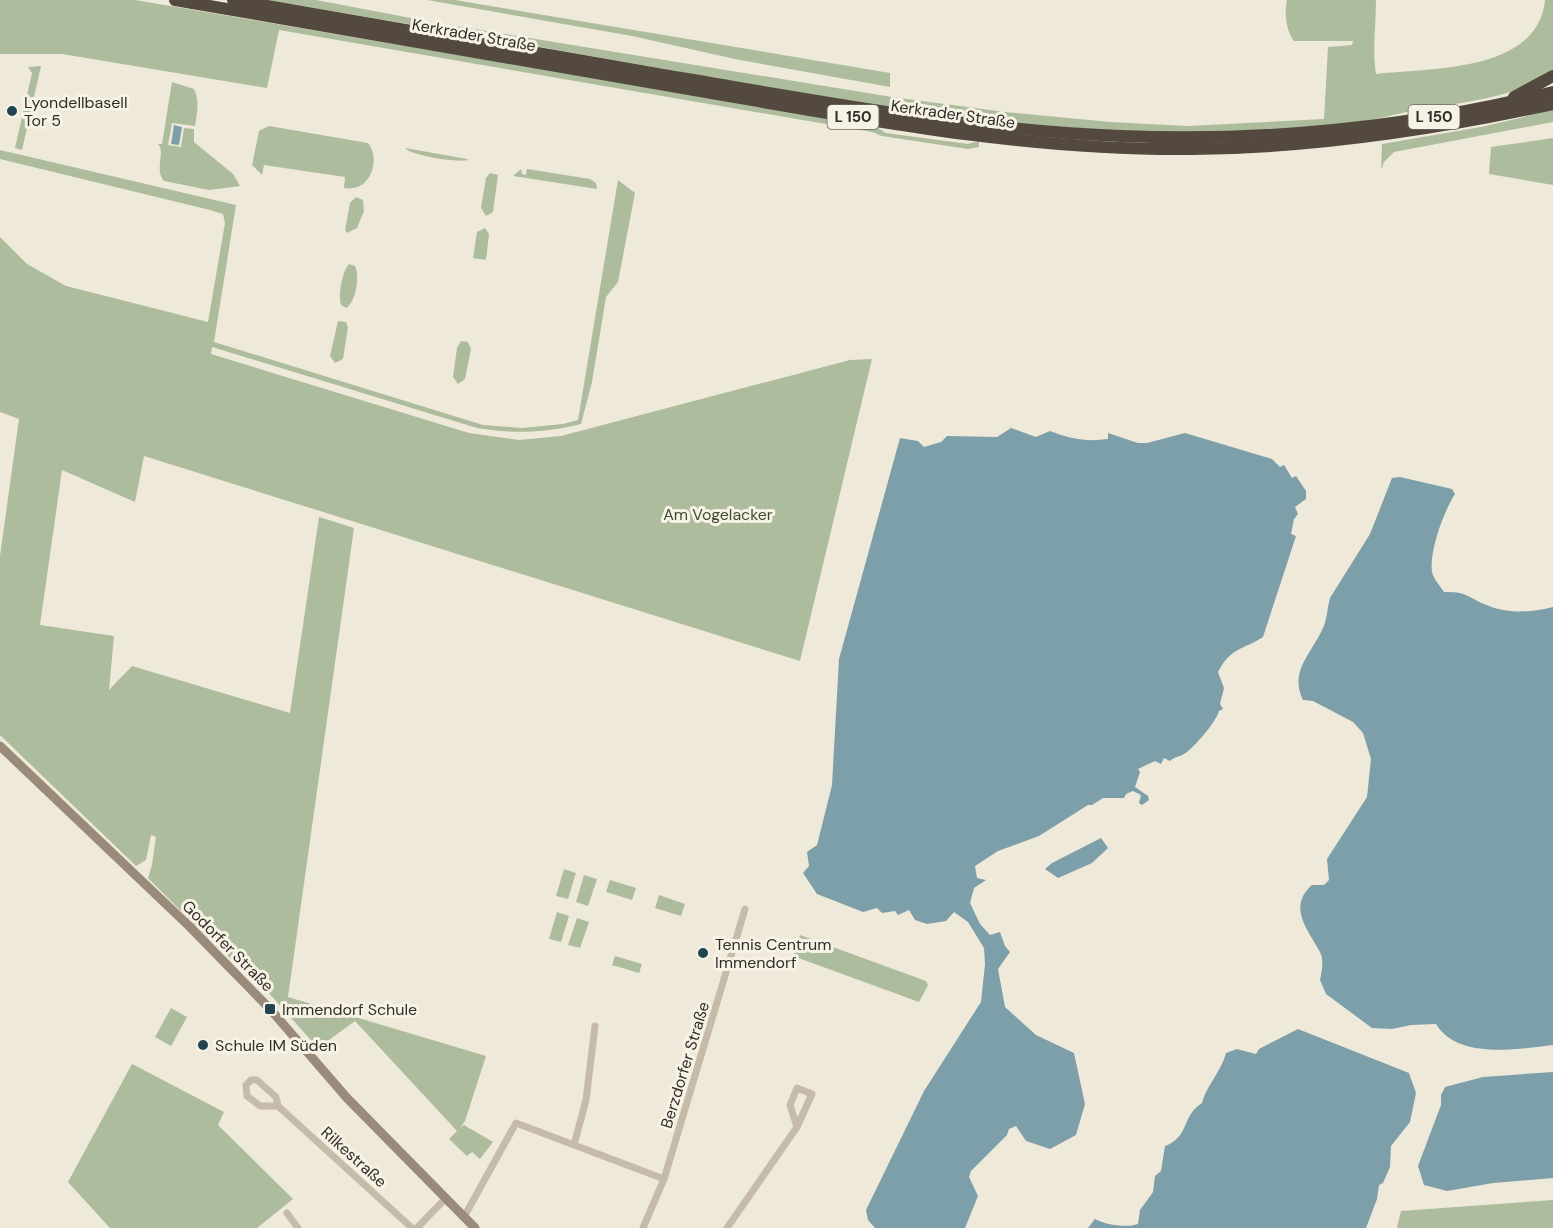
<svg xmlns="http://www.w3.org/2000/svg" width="1553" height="1228" font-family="'DM Sans',sans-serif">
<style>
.green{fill:#acbc9c}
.water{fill:#7c9fa9}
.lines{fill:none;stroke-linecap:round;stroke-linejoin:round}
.street{stroke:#c6bba8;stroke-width:7}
.secondary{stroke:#998a79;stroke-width:9}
.highway{stroke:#53493f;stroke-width:12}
.poi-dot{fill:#214550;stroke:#f7f2e6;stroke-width:2}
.labels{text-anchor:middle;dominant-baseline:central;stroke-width:6;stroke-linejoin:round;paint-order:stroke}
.shield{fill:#f7f2e6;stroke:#6e6860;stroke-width:1.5}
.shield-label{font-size:15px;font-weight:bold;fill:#332d27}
.street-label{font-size:16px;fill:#332d27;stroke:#f7f2e6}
.poi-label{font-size:16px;fill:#332d27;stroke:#f7f2e6;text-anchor:start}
.park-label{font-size:16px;fill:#3d4f2d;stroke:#f7f2e6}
</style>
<rect width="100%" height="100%" fill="#efe9da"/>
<g class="green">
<polygon points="0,0 135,0 875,126 886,133 968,144 979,141 979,147 968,149 882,136 872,132 279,30 267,88 62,54 0,54"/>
<path d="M268 0H316L437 23 892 97 1005 112 1110 122 1188 126 1324 119 1328 47 1352 45 1353 41H1294C1286 31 1284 12 1287 0H1376C1376 25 1372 49 1376 74 1430 68 1538 73 1545 0H1553V70C1517 99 1462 102 1417 110 1396 114 1374 120 1352 123 1084 156 815 94 551 49 513 42 472 24 432 28Z"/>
<polygon points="427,0 455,0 890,73 890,87 735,59 632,36"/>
<polygon points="41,66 22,150 15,148 32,73 28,67"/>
<path d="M172 82 194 89C200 101 197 113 195 126L172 123 168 145 181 147 184 128 194 129V142L233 174 240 186 209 190 164 181C154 169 166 152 158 144H162Z"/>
<polygon points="1553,110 1553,122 1394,152 1384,162 1381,170 1382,144 1481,127"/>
<path d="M269 126 368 143C381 159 371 193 344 188L345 177 264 165 262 175 252 165 259 131Z"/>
<polygon points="1553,138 1553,185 1489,174 1491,147"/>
<path d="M405 148 467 159 468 160C457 163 409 155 405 148Z"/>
<path d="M0 150 236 205 214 342 483 425 522 428 563 424 578 420 618 180 635 193 618 282 606 297 592 382 581 424C546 433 513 434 477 428L212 347 211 354 469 433 519 440 561 436 850 360 872 359 800 661 144 456 135 502 62 470 40 625 114 636 109 690 132 666 290 713 319 517 354 528 288 997 486 1056 465 1121 460 1128 464 1125 493 1142 480 1159 472 1152 467 1156 449 1139 457 1131 355 1021 318 1048 267 991 209 939 148 878 152 865 156 837 151 835 146 860 136 866 0 735V556L19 419 0 412V237L27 264 66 286 208 322 225 223 223 214 210 210 0 159Z"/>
<polygon points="521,169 522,174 526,175 527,169 590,179 596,183 597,189 513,176"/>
<polygon points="490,173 498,175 493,212 486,216 481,208 486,178"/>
<polygon points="356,197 363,200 364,211 357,228 347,233 345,230 350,203"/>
<polygon points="485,228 489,234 486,260 473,258 477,232"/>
<path d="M349 264 355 266C360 275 356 302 346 308L341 305C338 294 342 272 349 264Z"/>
<polygon points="338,321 346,322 348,327 343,359 335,363 330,356"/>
<polygon points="461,341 468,342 471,349 465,379 458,384 453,377 457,348"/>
<polygon points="564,869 576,873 568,899 556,896"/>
<polygon points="584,875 597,879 588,906 576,902"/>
<polygon points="610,880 636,888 632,900 606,892"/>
<polygon points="659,895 685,904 681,916 655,908"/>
<polygon points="557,912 569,916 561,942 549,939"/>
<polygon points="577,918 589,922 580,948 568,945"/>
<polygon points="800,935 926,981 928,985 919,1002 793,956"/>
<polygon points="615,956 642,964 639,973 612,965"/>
<polygon points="171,1008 187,1017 171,1046 155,1037"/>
<polygon points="132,1064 224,1112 218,1125 293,1199 257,1228 110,1228 68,1182"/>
<polygon points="1553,1200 1553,1228 1397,1228 1401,1211"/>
</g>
<g class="water">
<polygon points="174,125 182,127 179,145 171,144"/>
<path d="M1011 428 1036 437 1050 431C1070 439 1087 442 1108 439V433L1138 443H1147L1185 433 1272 459 1280 467 1284 465 1292 478 1296 476 1306 491V499L1295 507 1298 514 1294 519 1291 534 1296 536 1263 637C1243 650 1231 647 1218 672L1224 688 1220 704 1223 709 1219 711C1216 722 1196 745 1187 752 1181 757 1175 756 1170 761L1164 758 1161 764 1155 761 1138 769 1140 772 1135 787 1148 796 1149 800 1142 805 1139 803 1141 795 1133 791 1126 794 1124 798H1103L1092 805H1088L1039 836 998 851 975 866 977 878 986 880 974 888 970 903 980 924 990 935 1000 932 1005 946 1010 952 998 969 1005 1007 1036 1035 1074 1053 1085 1104 1076 1135 1050 1149 1026 1141 1016 1126 1009 1129 1007 1135 971 1171 969 1177 978 1196 965 1228H875L868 1220 866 1210 924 1091 981 1002 985 964 984 948 968 922 954 912 946 921 927 924 915 920 909 910 898 915 895 911 882 913 877 908 863 912 817 894 803 873 809 866 807 852 817 845 832 785 839 659 900 438 918 441 924 447 941 442 947 436 997 437Z"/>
<path d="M1400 477 1452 489 1455 494C1444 511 1429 551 1432 572 1433 578 1440 586 1444 592 1467 592 1464 595 1484 604 1506 614 1530 613 1553 607V1045C1518 1049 1458 1060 1436 1024L1411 1025 1392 1029 1372 1028 1326 994 1320 980C1322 971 1324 960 1320 952 1308 930 1287 907 1312 885H1324L1329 880 1327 859 1367 797 1371 759 1363 733 1353 722 1313 701 1303 700C1289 672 1311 654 1322 630 1327 621 1327 609 1330 598L1370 534 1392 478Z"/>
<polygon points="1101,838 1108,848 1092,863 1058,878 1045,869 1052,863"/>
<path d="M1298 1029 1409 1073 1416 1093 1410 1122 1391 1146 1390 1167 1383 1183 1379 1185 1377 1199 1366 1228H1088L1095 1219C1106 1225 1126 1228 1138 1224L1140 1210 1153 1192 1155 1176 1161 1171 1165 1146C1190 1137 1181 1116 1202 1103 1205 1088 1221 1072 1226 1053L1237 1049 1256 1054 1259 1049Z"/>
<polygon points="1553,1072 1553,1178 1493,1183 1447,1191 1424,1185 1418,1166 1441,1105 1441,1095 1445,1087 1483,1077"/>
</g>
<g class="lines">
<g class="street">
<polyline points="278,1106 260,1106 247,1096 246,1085 251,1080 257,1080 276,1097 278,1106 412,1228"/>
<polyline points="574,1145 586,1100 595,1026"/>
<polyline points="287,1213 298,1228"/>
<polyline points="464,1217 516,1123 664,1179"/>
<polyline points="417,1228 445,1199"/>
<polyline points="643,1228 664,1179 745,909"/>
<polyline points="727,1228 797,1127 812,1094 797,1088 790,1105 797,1127"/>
</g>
<polyline class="secondary" points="0,746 189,926 270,1009 347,1098 475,1228"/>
<g class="highway">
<path d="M175 0C352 31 529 61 706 92 867 120 1029 151 1192 149 1315 148 1434 130 1553 104"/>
<path d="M233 0C379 25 524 50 669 76 819 101 969 130 1121 136 1266 142 1412 127 1553 92"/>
<polyline points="1514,97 1553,76"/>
</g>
</g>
<g class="poi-dot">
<circle cx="12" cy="111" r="6"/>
<circle cx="703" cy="953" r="6"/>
<rect x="264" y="1003" width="12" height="12" rx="3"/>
<circle cx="203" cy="1045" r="6"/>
</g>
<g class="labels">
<g class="shield">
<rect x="827.5" y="105" width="51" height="24" rx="4.5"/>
<rect x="1408.5" y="105" width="51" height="24" rx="4.5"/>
</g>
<g class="shield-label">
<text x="853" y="117">L 150</text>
<text x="1434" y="117">L 150</text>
</g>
<g class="street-label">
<text transform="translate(474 35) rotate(10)">Kerkrader Straße</text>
<text transform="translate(953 114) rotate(8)">Kerkrader Straße</text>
<text transform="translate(228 946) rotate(45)">Godorfer Straße</text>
<text transform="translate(685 1065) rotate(-73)">Berzdorfer Straße</text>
<text transform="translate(354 1157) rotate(42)">Rilkestraße</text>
</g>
<g class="poi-label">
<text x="24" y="102">Lyondellbasell<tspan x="24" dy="18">Tor 5</tspan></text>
<text x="715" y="944">Tennis Centrum<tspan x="715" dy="18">Immendorf</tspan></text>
<text x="282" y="1009">Immendorf Schule</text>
<text x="215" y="1045">Schule IM Süden</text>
</g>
<g class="park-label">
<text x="718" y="514">Am Vogelacker</text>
</g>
</g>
</svg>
